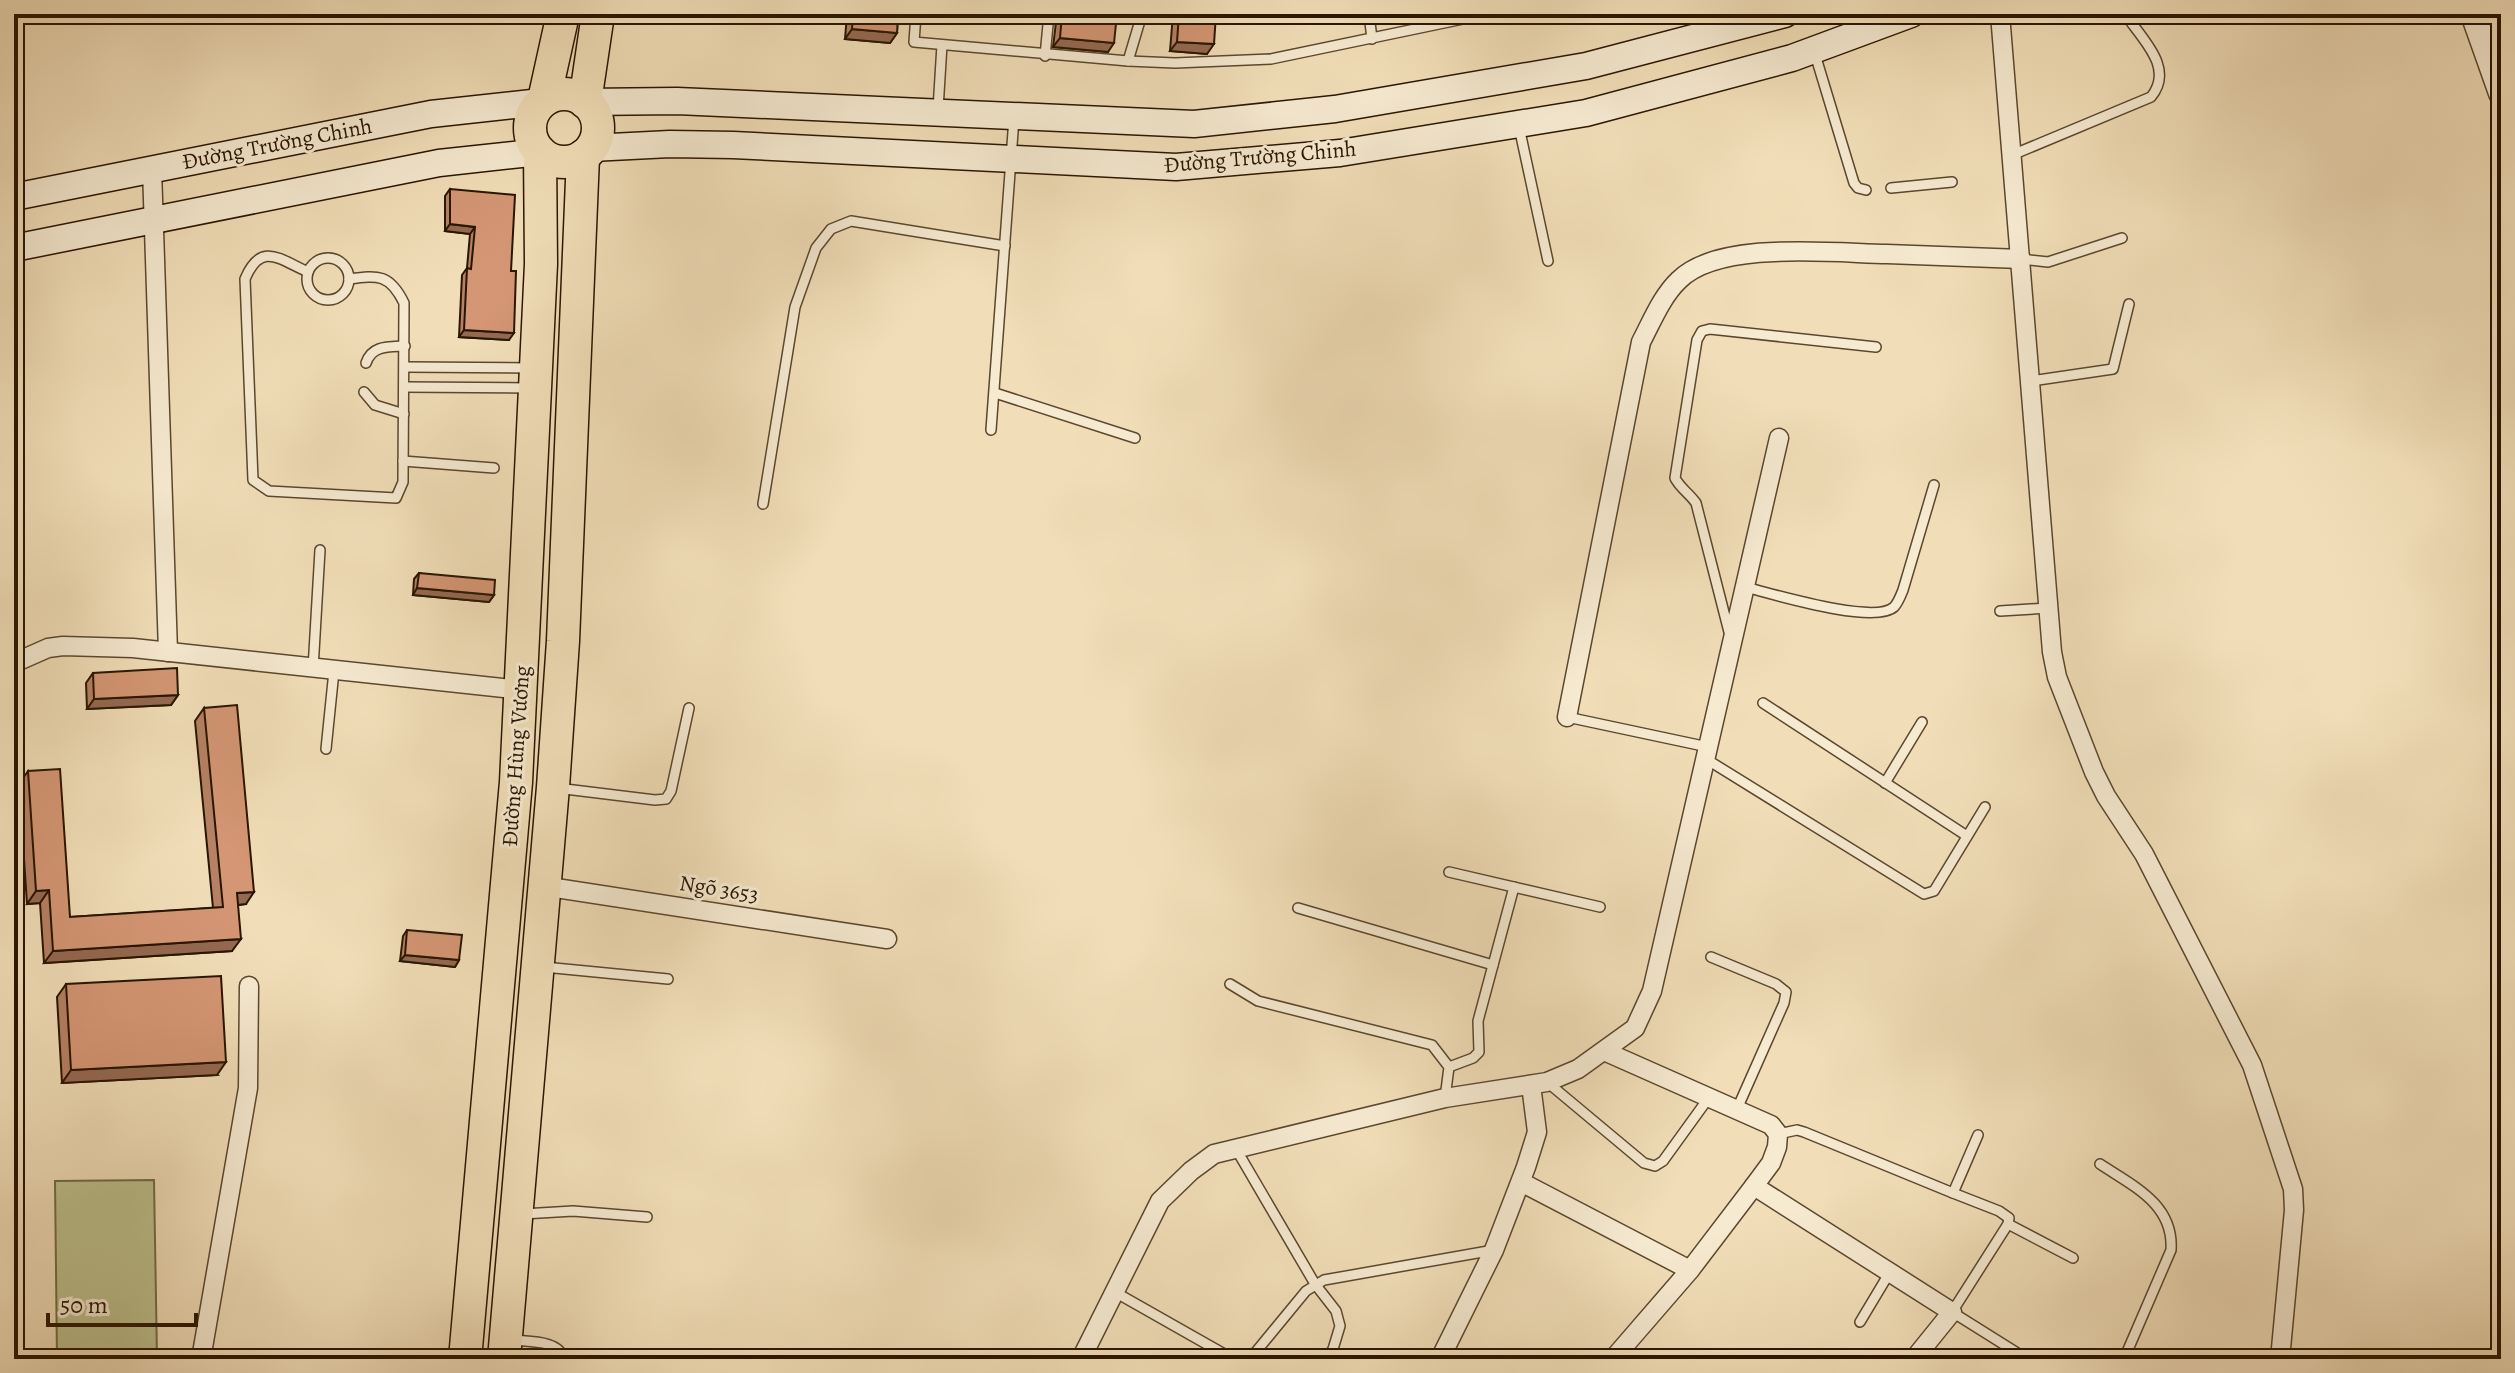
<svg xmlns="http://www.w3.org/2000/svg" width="2515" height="1373" font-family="Alegreya,serif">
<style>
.green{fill:#bcc18e;stroke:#726b47;stroke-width:2}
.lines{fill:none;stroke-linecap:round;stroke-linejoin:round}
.service-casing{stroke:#5b472e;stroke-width:12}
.minor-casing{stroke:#5b472e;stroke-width:21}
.tertiary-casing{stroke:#5b472e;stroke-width:27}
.secondary-casing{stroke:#291500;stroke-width:29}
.trunk-casing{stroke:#291500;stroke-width:35}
.service{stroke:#f6ead1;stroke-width:9}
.minor{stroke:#f6ead1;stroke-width:18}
.tertiary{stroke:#f6ead1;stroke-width:24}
.secondary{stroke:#f6ead1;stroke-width:26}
.trunk{stroke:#f1deb8;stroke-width:32}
.wall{fill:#b68164;stroke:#291500;stroke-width:2}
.shaded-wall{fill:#946951;stroke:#291500;stroke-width:2}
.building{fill:#d49674;stroke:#291500;stroke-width:2}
.labels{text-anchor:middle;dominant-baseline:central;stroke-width:6;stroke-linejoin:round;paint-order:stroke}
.street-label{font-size:22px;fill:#291500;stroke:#f6ead1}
</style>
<rect width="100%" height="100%" fill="#f1deb8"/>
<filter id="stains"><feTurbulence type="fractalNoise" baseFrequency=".0025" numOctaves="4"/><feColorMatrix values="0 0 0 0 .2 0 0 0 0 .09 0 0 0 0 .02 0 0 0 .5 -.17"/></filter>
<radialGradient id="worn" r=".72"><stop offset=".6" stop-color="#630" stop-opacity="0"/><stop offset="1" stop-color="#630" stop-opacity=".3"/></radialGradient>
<polygon class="green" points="154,1180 157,1359 57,1359 55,1181"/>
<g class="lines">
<g class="service-casing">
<g id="service">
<polyline points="916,14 914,42 1128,61 1175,63 1271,59 1487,14"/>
<polyline points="1369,14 1372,39"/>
<polyline points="1814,51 1854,183 1858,188 1866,190"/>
<polyline points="1045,56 1049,14"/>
<polyline points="1128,61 1142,14"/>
<polyline points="938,109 942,45"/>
<polyline points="1519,127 1548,261"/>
<path d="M2012 155 2151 97C2175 68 2142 39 2125 14"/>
<polyline points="1891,188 1952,182"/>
<circle cx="328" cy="279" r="21"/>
<polyline points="2021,259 2048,262 2122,238"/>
<path d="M308 272C279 259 261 241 245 279L253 480 269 491 396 498 403 482 404 303C390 274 378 275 349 279"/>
<path d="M366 363C372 345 389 347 405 346"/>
<polyline points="405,367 529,368"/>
<polyline points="2031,381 2113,369 2129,304"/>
<polyline points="404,387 528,388"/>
<polyline points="364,392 375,405 404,414"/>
<polyline points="995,393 1135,438"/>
<polyline points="991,430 1014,118"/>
<polyline points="403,461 494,468"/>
<polyline points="763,504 795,307 816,248 831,229 851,221 1005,246"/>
<path d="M1745 587C1773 594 1874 625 1894 607 1898 603 1901 595 1903 590L1934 485"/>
<polyline points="2000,611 2048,608"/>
<path d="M1729 632 1696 503C1689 493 1680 488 1675 478L1697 340 1702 331 1710 329 1876 347"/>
<polyline points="313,669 320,550"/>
<polyline points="1763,703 1967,836"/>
<polyline points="1567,717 1708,747"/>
<polyline points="326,749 334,671"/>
<polyline points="1706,759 1924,894 1934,891 1985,807"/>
<polyline points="1885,783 1922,722"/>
<polyline points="557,788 655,800 666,799 671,791 689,708"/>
<polyline points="1449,872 1600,907"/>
<polyline points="1298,908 1493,965"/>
<polyline points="1711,957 1776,984 1786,992 1784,1003 1737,1109"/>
<polyline points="544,967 668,979"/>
<polyline points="1230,984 1258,1001 1432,1045 1449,1067 1445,1098"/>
<polyline points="1449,1067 1473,1058 1479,1052 1478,1021 1514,887"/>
<polyline points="1547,1082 1644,1163 1655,1166 1663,1161 1710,1096"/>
<polyline points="1778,1134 1797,1130 1804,1132 1953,1193"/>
<polyline points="1978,1135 1953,1193 1999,1211 2009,1218 2008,1224 1952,1312 2027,1359"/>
<polyline points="1236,1149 1315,1284 1336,1311 1340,1326 1333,1349 1327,1359"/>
<path d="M2100 1164C2133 1186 2174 1204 2171 1250L2124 1359"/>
<polyline points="523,1214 573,1211 647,1217"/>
<polyline points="2008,1224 2073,1258"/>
<polyline points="1113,1291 1233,1359"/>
<polyline points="1860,1322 1890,1272"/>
<path d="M513 1340C530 1342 559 1340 564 1359"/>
<polyline points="1250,1359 1306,1291 1324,1280 1494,1250"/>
</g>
</g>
<g class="minor-casing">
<g id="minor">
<polyline points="2000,14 2052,652 2057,677 2094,772 2106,796 2144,854 2252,1065 2293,1189 2294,1210 2280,1359"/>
<polyline points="152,169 168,652"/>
<polyline points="14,663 48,648 63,646 133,648 521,690"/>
<path d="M1567 717 1641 342C1652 321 1662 296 1679 280 1719 240 1833 253 1887 254 1932 256 1976 257 2021 259"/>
<polyline points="543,886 887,939"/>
<polyline points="1604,1051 1771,1125 1778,1134 1777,1147 1771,1163 1754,1186 1690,1270 1613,1359"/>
<polyline points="1521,1182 1690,1270"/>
<polyline points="1754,1186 1952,1312 1914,1359"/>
<polyline points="201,1359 248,1088 249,986"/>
<polyline points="1081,1359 1160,1201 1191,1171 1214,1154 1445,1098 1547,1082 1578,1069 1635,1028 1652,991 1779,438"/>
<polyline points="1440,1359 1494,1250 1526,1167 1537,1132 1531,1085"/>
</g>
</g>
<g class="tertiary-casing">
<polyline id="tertiary" points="2473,14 2501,93"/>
</g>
<g class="secondary-casing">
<g id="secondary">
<polyline points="585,102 677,101 1194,124 1335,109 1586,66 1785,14"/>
<polyline points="591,148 670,144 733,145 1176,167 1340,153 1586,113 1792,58 1911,14"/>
<polyline points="14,197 431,114 541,102"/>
<polyline points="14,248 439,163 540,152"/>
</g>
</g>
<g class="trunk-casing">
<g id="trunk">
<circle cx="564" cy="128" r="34"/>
<polyline points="544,100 563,14"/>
<polyline points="585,102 598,14"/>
<polyline points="465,1359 516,782 541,264 540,152"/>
<polyline points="504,1359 553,787 563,641 583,156"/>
</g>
</g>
<use href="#service" class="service"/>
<use href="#minor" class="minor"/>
<use href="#tertiary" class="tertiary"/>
<use href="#secondary" class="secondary"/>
<use href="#trunk" class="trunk"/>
</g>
<g class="wall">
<polygon points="847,14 898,14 897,33 890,43 845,39"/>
<polygon points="1057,14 1117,14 1108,52 1053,47"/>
<polygon points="1173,14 1216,14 1207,54 1170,51"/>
<polygon points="450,189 511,271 509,340 459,337 462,275 467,268 470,234 445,231 445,196"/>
<polygon points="419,573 494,595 489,602 413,595 414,579"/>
<polygon points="93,673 178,695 171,705 87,709 86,683"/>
<polygon points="204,708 246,904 238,905 232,951 44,963 40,903 27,904 19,784 28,771 70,917 213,908 195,721"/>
<polygon points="407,930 459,960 455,967 400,961 403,936"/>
<polygon points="66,984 217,1075 62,1083 57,997"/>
</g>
<g class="shaded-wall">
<polygon points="852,29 897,33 890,43 845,39"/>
<polygon points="1060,38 1114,43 1108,52 1053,47"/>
<polygon points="1177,42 1214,44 1207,54 1170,51"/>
<polygon points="450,224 475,227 470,234 445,231"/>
<polygon points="464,330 514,333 509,340 459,337"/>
<polygon points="417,588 494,595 489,602 413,595"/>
<polygon points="178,695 171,705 87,709 94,699"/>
<polygon points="49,890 40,903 27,904 36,891"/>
<polygon points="254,892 246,904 229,906 237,893"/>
<polygon points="241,939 232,951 44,963 53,951"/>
<polygon points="405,955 459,960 455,967 400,961"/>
<polygon points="226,1062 217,1075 62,1083 71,1070"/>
</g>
<g class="building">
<polygon points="853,14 898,14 897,33 852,29"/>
<polygon points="1062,14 1117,14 1114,43 1060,38"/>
<polygon points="1179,14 1216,14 1214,44 1177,42"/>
<polygon points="450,189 515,195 511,271 516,271 514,333 464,330 467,268 471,269 475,227 450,224"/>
<polygon points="419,573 495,580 494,595 417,588"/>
<polygon points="177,668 178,695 94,699 93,673"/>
<polygon points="237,705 254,892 237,893 241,939 53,951 49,890 36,891 28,771 60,769 70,917 223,907 204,708"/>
<polygon points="407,930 462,935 459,960 405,955"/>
<polygon points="221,976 226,1062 71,1070 66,984"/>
</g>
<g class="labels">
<g class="street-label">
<text transform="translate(277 144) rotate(-11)">Đường Trường Chinh</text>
<text transform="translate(1260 157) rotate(-5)">Đường Trường Chinh</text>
<text transform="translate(516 756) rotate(-86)">Đường Hùng Vương</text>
<text transform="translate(719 889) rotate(9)">Ngõ 3653</text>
</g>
</g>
<rect width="2515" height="1373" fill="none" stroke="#f1deb8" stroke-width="48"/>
<rect x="16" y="16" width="2483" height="1341" fill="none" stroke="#291500" stroke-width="4"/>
<rect x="24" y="24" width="2467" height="1325" fill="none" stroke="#291500" stroke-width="2"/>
<path d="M48 1313v12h148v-12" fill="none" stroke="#291500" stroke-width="4"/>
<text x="60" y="1313" font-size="24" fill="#291500" stroke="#f6ead1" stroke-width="6" paint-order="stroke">50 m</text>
<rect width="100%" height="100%" filter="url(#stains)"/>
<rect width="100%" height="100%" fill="url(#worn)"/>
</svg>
